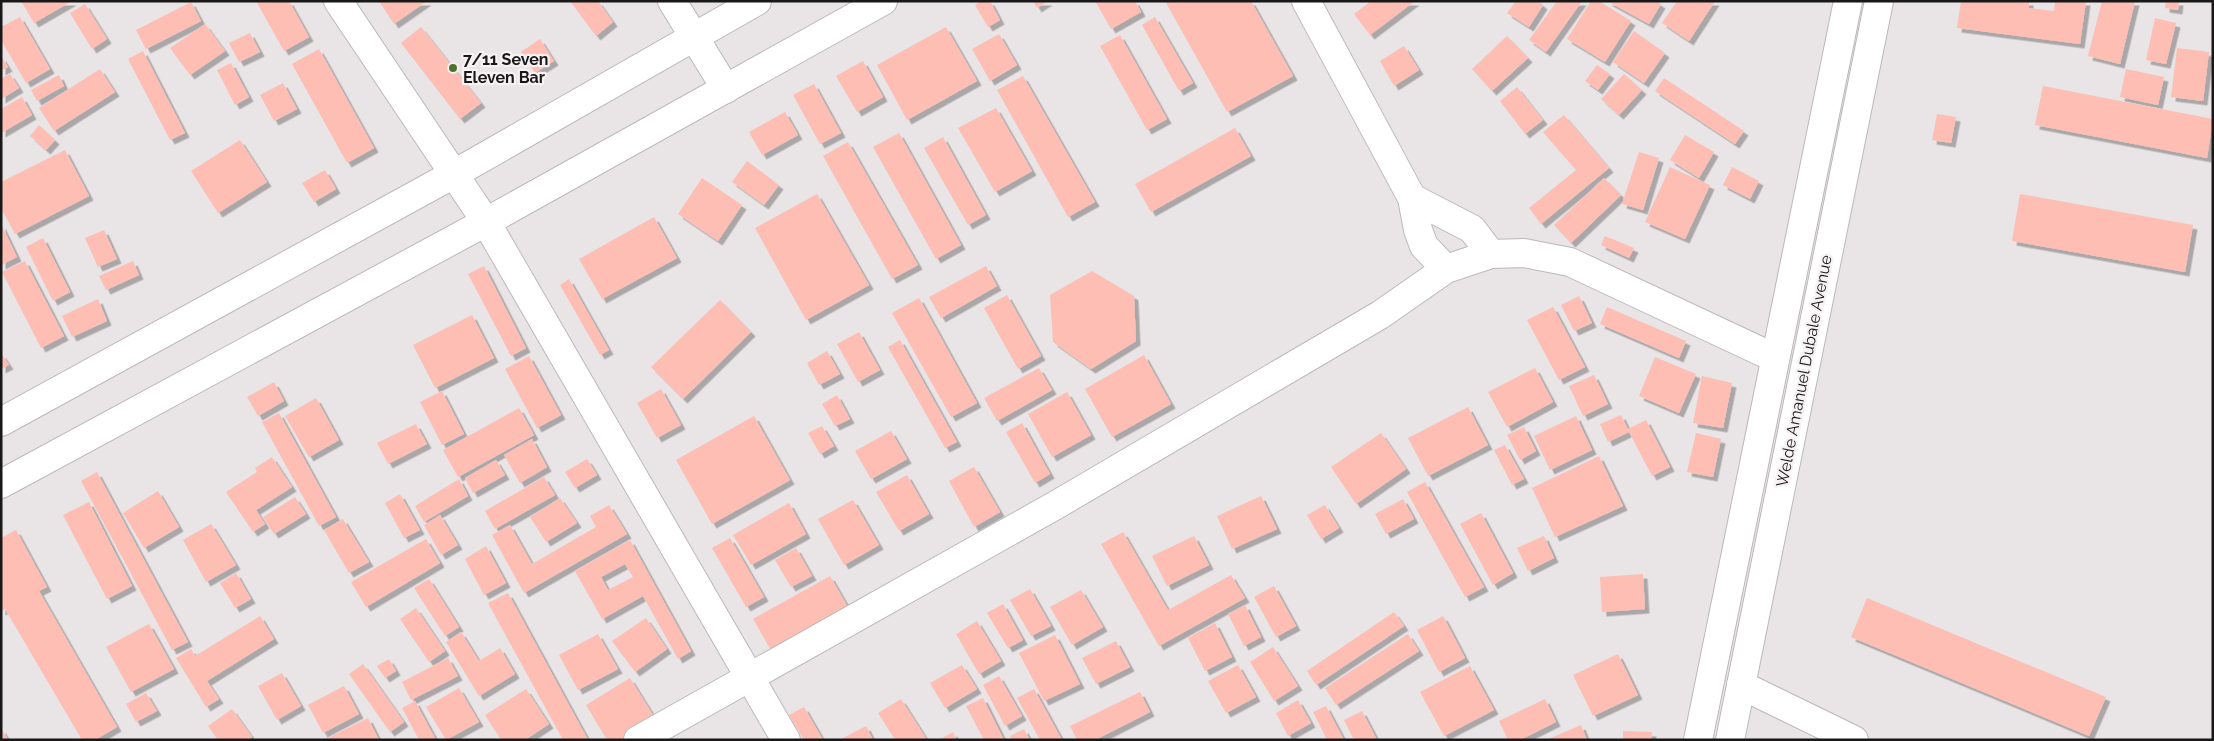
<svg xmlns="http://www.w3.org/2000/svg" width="2214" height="741" font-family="Raleway,sans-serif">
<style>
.building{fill:#febeb4;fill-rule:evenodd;filter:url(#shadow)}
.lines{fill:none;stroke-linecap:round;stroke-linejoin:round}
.street-casing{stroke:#bdb8b9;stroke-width:30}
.secondary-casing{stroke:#bdb8b9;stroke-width:30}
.street{stroke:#fff;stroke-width:28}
.secondary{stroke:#fff;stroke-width:28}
.poi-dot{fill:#4e722c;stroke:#f6f1f2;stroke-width:2}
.labels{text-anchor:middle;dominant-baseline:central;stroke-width:4.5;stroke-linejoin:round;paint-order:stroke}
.poi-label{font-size:16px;font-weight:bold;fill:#191818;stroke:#f6f1f2;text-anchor:start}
.street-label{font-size:16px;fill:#191818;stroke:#f6f1f2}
</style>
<defs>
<filter id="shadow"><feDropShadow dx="4.5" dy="4.5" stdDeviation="0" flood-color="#0004"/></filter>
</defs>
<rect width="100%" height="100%" fill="#e9e4e5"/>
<g class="building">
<polygon points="21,1 72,1 34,23"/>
<polygon points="256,1 289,1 309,37 284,51"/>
<polygon points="379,1 427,1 394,24"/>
<polygon points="570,1 598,1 613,22 596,36"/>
<polygon points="981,1 990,1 1000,20 988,27 975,5"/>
<polygon points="1033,1 1048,1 1037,8"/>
<polygon points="1095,1 1135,1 1141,12 1111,29"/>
<polygon points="1165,1 1251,1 1293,76 1227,112"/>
<polygon points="1371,1 1415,1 1370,35 1354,14"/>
<polygon points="1516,1 1538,1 1543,5 1529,27 1507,13"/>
<polygon points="1557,1 1582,1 1546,52 1529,40"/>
<polygon points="1591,1 1599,1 1631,21 1605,62 1567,39"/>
<polygon points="1607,1 1656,1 1661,4 1649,24"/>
<polygon points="1677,1 1715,1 1689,41 1662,23"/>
<polygon points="1961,1 2029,1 2029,8 2054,11 2055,1 2086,1 2080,44 1957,28"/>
<polygon points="2102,1 2135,1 2120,64 2088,56"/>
<polygon points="2166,1 2179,1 2178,10 2165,8"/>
<polygon points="191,2 201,21 146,49 136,30"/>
<polygon points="85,4 107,39 92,49 70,13"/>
<polygon points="20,17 50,69 26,83 1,40 1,27"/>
<polygon points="1155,17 1193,83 1179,91 1142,25"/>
<polygon points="2155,18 2176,23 2166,64 2146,60"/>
<polygon points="205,24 225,51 190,75 170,48"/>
<polygon points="421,27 481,103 460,119 401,43"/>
<polygon points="946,27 977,81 907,120 877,65"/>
<polygon points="1634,31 1665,53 1644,83 1613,62"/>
<polygon points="250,33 260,52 239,62 229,43"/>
<polygon points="999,34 1017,65 990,81 972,49"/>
<polygon points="1120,35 1167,119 1147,130 1100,46"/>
<polygon points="1507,36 1528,58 1492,91 1472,69"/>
<polygon points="540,39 554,61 535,73 521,52"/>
<polygon points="1404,46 1419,70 1394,86 1380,61"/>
<polygon points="2177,48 2209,52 2203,101 2171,97"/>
<polygon points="319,49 374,148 347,163 292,64"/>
<polygon points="143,51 185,133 170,140 128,59"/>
<polygon points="1,56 8,67 1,71"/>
<polygon points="863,61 883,97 857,112 836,76"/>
<polygon points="231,63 249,97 235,105 217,70"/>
<polygon points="1597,65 1610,74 1598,90 1585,81"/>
<polygon points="100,69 115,92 54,131 39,108"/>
<polygon points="2126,69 2164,77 2158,105 2120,97"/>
<polygon points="10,74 19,88 1,99 1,79"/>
<polygon points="1624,74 1642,90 1619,115 1601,99"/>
<polygon points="59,75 64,86 37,101 31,90"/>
<polygon points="1023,76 1095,202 1068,217 997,90"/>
<polygon points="1664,78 1744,131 1735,144 1655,91"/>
<polygon points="283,83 297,109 274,121 260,95"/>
<polygon points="814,84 841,133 820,144 793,95"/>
<polygon points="2043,86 2213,119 2207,158 2035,125"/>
<polygon points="1517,87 1543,120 1525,134 1500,101"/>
<polygon points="22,97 32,115 1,133 1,109"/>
<polygon points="996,108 1032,171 995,192 958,128"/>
<polygon points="785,112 798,135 762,155 749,132"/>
<polygon points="1937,114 1956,117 1951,143 1932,140"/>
<polygon points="1564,115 1609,168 1541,224 1529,208 1576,170 1543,132"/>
<polygon points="39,125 55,140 46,150 30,136"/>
<polygon points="1235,128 1251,156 1151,212 1135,184"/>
<polygon points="899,133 961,245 936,259 873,147"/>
<polygon points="1685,135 1714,152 1699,178 1670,160"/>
<polygon points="943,137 986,215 968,225 924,148"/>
<polygon points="240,140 267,182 218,213 191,171"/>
<polygon points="848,142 918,265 892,279 823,156"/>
<polygon points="65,150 89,196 15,234 1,208 1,182"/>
<polygon points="1639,152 1659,158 1643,210 1622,204"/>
<polygon points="747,161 779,185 764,205 732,182"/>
<polygon points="1670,167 1710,185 1685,239 1645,222"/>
<polygon points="1732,167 1759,181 1750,199 1723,185"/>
<polygon points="325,170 336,189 314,202 302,183"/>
<polygon points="702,178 742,205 718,241 678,214"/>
<polygon points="1604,178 1621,195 1571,243 1554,225"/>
<polygon points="817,194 869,285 806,320 755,228"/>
<polygon points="2020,194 2193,225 2185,272 2012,241"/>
<polygon points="654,217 677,258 602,299 579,259"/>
<polygon points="1,224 17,257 1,265"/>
<polygon points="104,230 117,259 98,267 85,238"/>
<polygon points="1605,236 1634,248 1629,258 1601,245"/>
<polygon points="43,238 70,292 53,301 26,247"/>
<polygon points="25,261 64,336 41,348 2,272"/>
<polygon points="133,261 139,275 106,290 99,276"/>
<polygon points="484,266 526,348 511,356 468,274"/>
<polygon points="986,266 997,286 941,318 929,297"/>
<polygon points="1092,271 1134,296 1136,341 1091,369 1053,342 1050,295"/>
<polygon points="569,279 609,350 600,355 560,285"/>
<polygon points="1007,295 1041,356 1018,369 984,308"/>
<polygon points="1579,296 1592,323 1574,331 1561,305"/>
<polygon points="919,298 977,403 951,417 892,313"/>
<polygon points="98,299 107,321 72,337 62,316"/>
<polygon points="720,300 751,332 683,399 651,367"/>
<polygon points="1553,307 1585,367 1559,380 1527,320"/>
<polygon points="1607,307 1686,341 1679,358 1600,324"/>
<polygon points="472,315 494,358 435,388 413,345"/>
<polygon points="859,332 880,370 858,382 837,344"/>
<polygon points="900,340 957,442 945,448 888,347"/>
<polygon points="827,351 840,374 819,385 807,363"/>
<polygon points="1,353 9,365 1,369"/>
<polygon points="1144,355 1171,404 1112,437 1085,389"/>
<polygon points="529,356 561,415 537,428 505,369"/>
<polygon points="1655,357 1696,374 1679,413 1639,396"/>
<polygon points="1039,368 1052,390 997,421 984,398"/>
<polygon points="1535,368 1553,402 1507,427 1488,392"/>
<polygon points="1594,375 1608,404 1583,416 1569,386"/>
<polygon points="1702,376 1732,383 1723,428 1693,423"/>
<polygon points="274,382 284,401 258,416 247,397"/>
<polygon points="661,389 681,425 657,438 637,403"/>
<polygon points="442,391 464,434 442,445 420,402"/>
<polygon points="1067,392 1091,435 1052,457 1028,414"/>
<polygon points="837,395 850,419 835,426 822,404"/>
<polygon points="316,398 339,440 309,457 285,416"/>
<polygon points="1468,407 1488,445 1428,476 1408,438"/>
<polygon points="519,408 534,435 458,477 443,450"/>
<polygon points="279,413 336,517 319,526 262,422"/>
<polygon points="1621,415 1628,429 1646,420 1670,467 1652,476 1629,432 1608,442 1600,424"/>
<polygon points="754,416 790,480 712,524 676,460"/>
<polygon points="1576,416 1592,450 1550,470 1534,436"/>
<polygon points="1022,423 1050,474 1035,483 1006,432"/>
<polygon points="416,424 427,444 388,464 377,443"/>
<polygon points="822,426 834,446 820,454 808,433"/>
<polygon points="1524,427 1536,451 1520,460 1507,435"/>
<polygon points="891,431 907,459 871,479 855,451"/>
<polygon points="1381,433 1406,469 1356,504 1331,467"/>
<polygon points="1696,433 1721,439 1713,477 1687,472"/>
<polygon points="532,439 547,467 520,483 504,455"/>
<polygon points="1505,445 1524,479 1512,485 1494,450"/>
<polygon points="1599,456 1623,506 1555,537 1532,488"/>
<polygon points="272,457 292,487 256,510 265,524 253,532 226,492 257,472 255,468"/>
<polygon points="587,459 597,475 575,488 565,472"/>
<polygon points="496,460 505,475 473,493 465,478"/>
<polygon points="974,467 1000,512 974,527 949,481"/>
<polygon points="97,472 188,642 172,650 81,481"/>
<polygon points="907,475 929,514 899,531 876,492"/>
<polygon points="544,477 555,495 495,529 485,511"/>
<polygon points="459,479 468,496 424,522 415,506"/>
<polygon points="1425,482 1484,587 1465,597 1407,492"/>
<polygon points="158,491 179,527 144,548 123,513"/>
<polygon points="400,494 420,530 404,538 385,503"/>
<polygon points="1261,496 1277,529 1232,549 1217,516"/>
<polygon points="295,497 306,514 274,534 263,517"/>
<polygon points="560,498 577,523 546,542 530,517"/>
<polygon points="1403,499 1414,519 1386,534 1375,514"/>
<polygon points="853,500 879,545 844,565 818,519"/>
<polygon points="89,502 132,586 107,599 63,515"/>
<polygon points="789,503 806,534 751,565 733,535"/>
<polygon points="609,505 627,534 524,593 492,535 510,525 532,564 596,527 590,516"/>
<polygon points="1325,505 1339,528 1321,539 1307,515"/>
<polygon points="1481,513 1513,573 1493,585 1460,524"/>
<polygon points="440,515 458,545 441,555 424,525"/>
<polygon points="343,519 369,562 349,573 324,530"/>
<polygon points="211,524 236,565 206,582 183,540"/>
<polygon points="16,530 47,587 39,591 117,727 95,740 82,740 5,609 1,611 1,538"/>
<polygon points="1123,532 1168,610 1231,575 1245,598 1159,646 1101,544"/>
<polygon points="1194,536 1209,565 1167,586 1152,556"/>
<polygon points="1544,536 1554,558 1528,571 1517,548"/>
<polygon points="730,538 764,597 746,607 712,548"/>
<polygon points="426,539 440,563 366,607 351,582"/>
<path d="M630 540 691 651 678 659 643 596 602 619 575 571ZM625 564 633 577 608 590 601 577Z"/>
<polygon points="486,546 506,583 484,595 465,559"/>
<polygon points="796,548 812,576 791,587 775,560"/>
<polygon points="236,573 251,599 235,608 220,583"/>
<polygon points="1643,574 1645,609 1602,612 1600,577"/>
<polygon points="830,576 849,609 772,652 753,619"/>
<polygon points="429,579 459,627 445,636 414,588"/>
<polygon points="1274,586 1296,626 1276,637 1254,597"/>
<polygon points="1030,589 1051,626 1031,636 1010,600"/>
<polygon points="1081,590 1103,627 1072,645 1050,607"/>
<polygon points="508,593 588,740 563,740 488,603"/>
<polygon points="1867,598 2106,697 2089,736 1851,637"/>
<polygon points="1003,604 1023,640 1008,648 987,613"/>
<polygon points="1245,605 1261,637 1244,646 1228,614"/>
<polygon points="416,608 445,651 429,662 400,619"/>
<polygon points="1394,612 1404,626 1316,685 1307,671"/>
<polygon points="260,616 274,639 207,681 219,699 206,707 176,658 191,649 195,656"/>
<polygon points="1443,616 1465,658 1439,672 1417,630"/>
<polygon points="646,618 667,649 635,672 612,641"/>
<polygon points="977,621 1001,661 979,674 956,634"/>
<polygon points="1215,623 1232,657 1205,671 1188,638"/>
<polygon points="149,624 174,669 131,692 106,647"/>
<polygon points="461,632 479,661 500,648 515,674 479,696 446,642"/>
<polygon points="598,634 618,669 578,690 559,655"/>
<polygon points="1408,634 1419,651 1336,705 1325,688"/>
<polygon points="1055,635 1080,684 1044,701 1019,653"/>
<polygon points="1116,641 1130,667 1096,684 1082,658"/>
<polygon points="1273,647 1298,686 1274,701 1250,662"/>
<polygon points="1618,654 1638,695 1593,716 1573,675"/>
<polygon points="448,658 458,676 411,700 402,682"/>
<polygon points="389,659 396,671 385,678 377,666"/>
<polygon points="363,664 404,722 390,732 349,674"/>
<polygon points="962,665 977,689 945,708 930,683"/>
<polygon points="1238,665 1256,697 1226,713 1208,681"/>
<polygon points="1470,666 1494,710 1444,736 1420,692"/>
<polygon points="282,673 301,706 277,720 258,686"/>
<polygon points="999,676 1022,716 1005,726 983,685"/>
<polygon points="630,678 656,720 624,740 607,740 586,705"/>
<polygon points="344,686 359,714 323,733 308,705"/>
<polygon points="459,688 479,722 446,740 426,707"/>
<polygon points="526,689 549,724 525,740 501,740 485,715"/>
<polygon points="1034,689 1062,740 1040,740 1017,698"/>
<polygon points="1140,692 1150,712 1095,740 1077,740 1070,726"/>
<polygon points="146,693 157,711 136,722 126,704"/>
<polygon points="983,698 1004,740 984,740 966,706"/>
<polygon points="901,699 927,740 895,740 878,713"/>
<polygon points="1545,699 1556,722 1520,740 1508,740 1499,721"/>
<polygon points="1298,700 1311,723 1288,736 1276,713"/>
<polygon points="415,701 436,740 419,740 402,708"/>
<polygon points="1326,706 1344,740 1327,740 1313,712"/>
<polygon points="804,707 823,740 804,740 789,715"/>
<polygon points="232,709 252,737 249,740 218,740 208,726"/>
<polygon points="1362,711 1377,740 1354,740 1344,720"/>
<polygon points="368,718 379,740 324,740"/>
<polygon points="1581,725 1587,740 1546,740"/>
<polygon points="866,726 873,740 839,740"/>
<polygon points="1,728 8,740 1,740"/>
<polygon points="1024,729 1030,740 1012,740 1010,736"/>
<polygon points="1623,731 1652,732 1651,740 1623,740"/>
<polygon points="953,732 956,740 939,740"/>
</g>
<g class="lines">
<g class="street-casing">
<g id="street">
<polyline points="338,1 486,222 786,740"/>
<polyline points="672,1 726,89"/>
<polyline points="1306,1 1412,198 1418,230 1424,246 1446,269"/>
<polyline points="1412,198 1472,229 1491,254"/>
<polyline points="1741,685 1854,740"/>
<polyline points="638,740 1056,505 1380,315 1446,269 1491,254 1524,253 1570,262 1775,358"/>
</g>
</g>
<g class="secondary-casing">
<g id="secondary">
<polyline points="1,422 454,174 757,1"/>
<polyline points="1,484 486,222 883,1"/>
<polyline points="1698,740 1848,1"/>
<polyline points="1730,740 1879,1"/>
</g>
</g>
<use href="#street" class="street"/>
<use href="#secondary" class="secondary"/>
</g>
<circle class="poi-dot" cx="453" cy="68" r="5"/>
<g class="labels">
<g class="poi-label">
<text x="463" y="59">7/11 Seven<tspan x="463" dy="18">Eleven Bar</tspan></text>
</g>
<g class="street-label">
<text transform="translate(1804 371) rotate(-79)">Welde Amanuel Dubale Avenue</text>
</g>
</g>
<rect width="2214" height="741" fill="none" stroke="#191818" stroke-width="5"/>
</svg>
